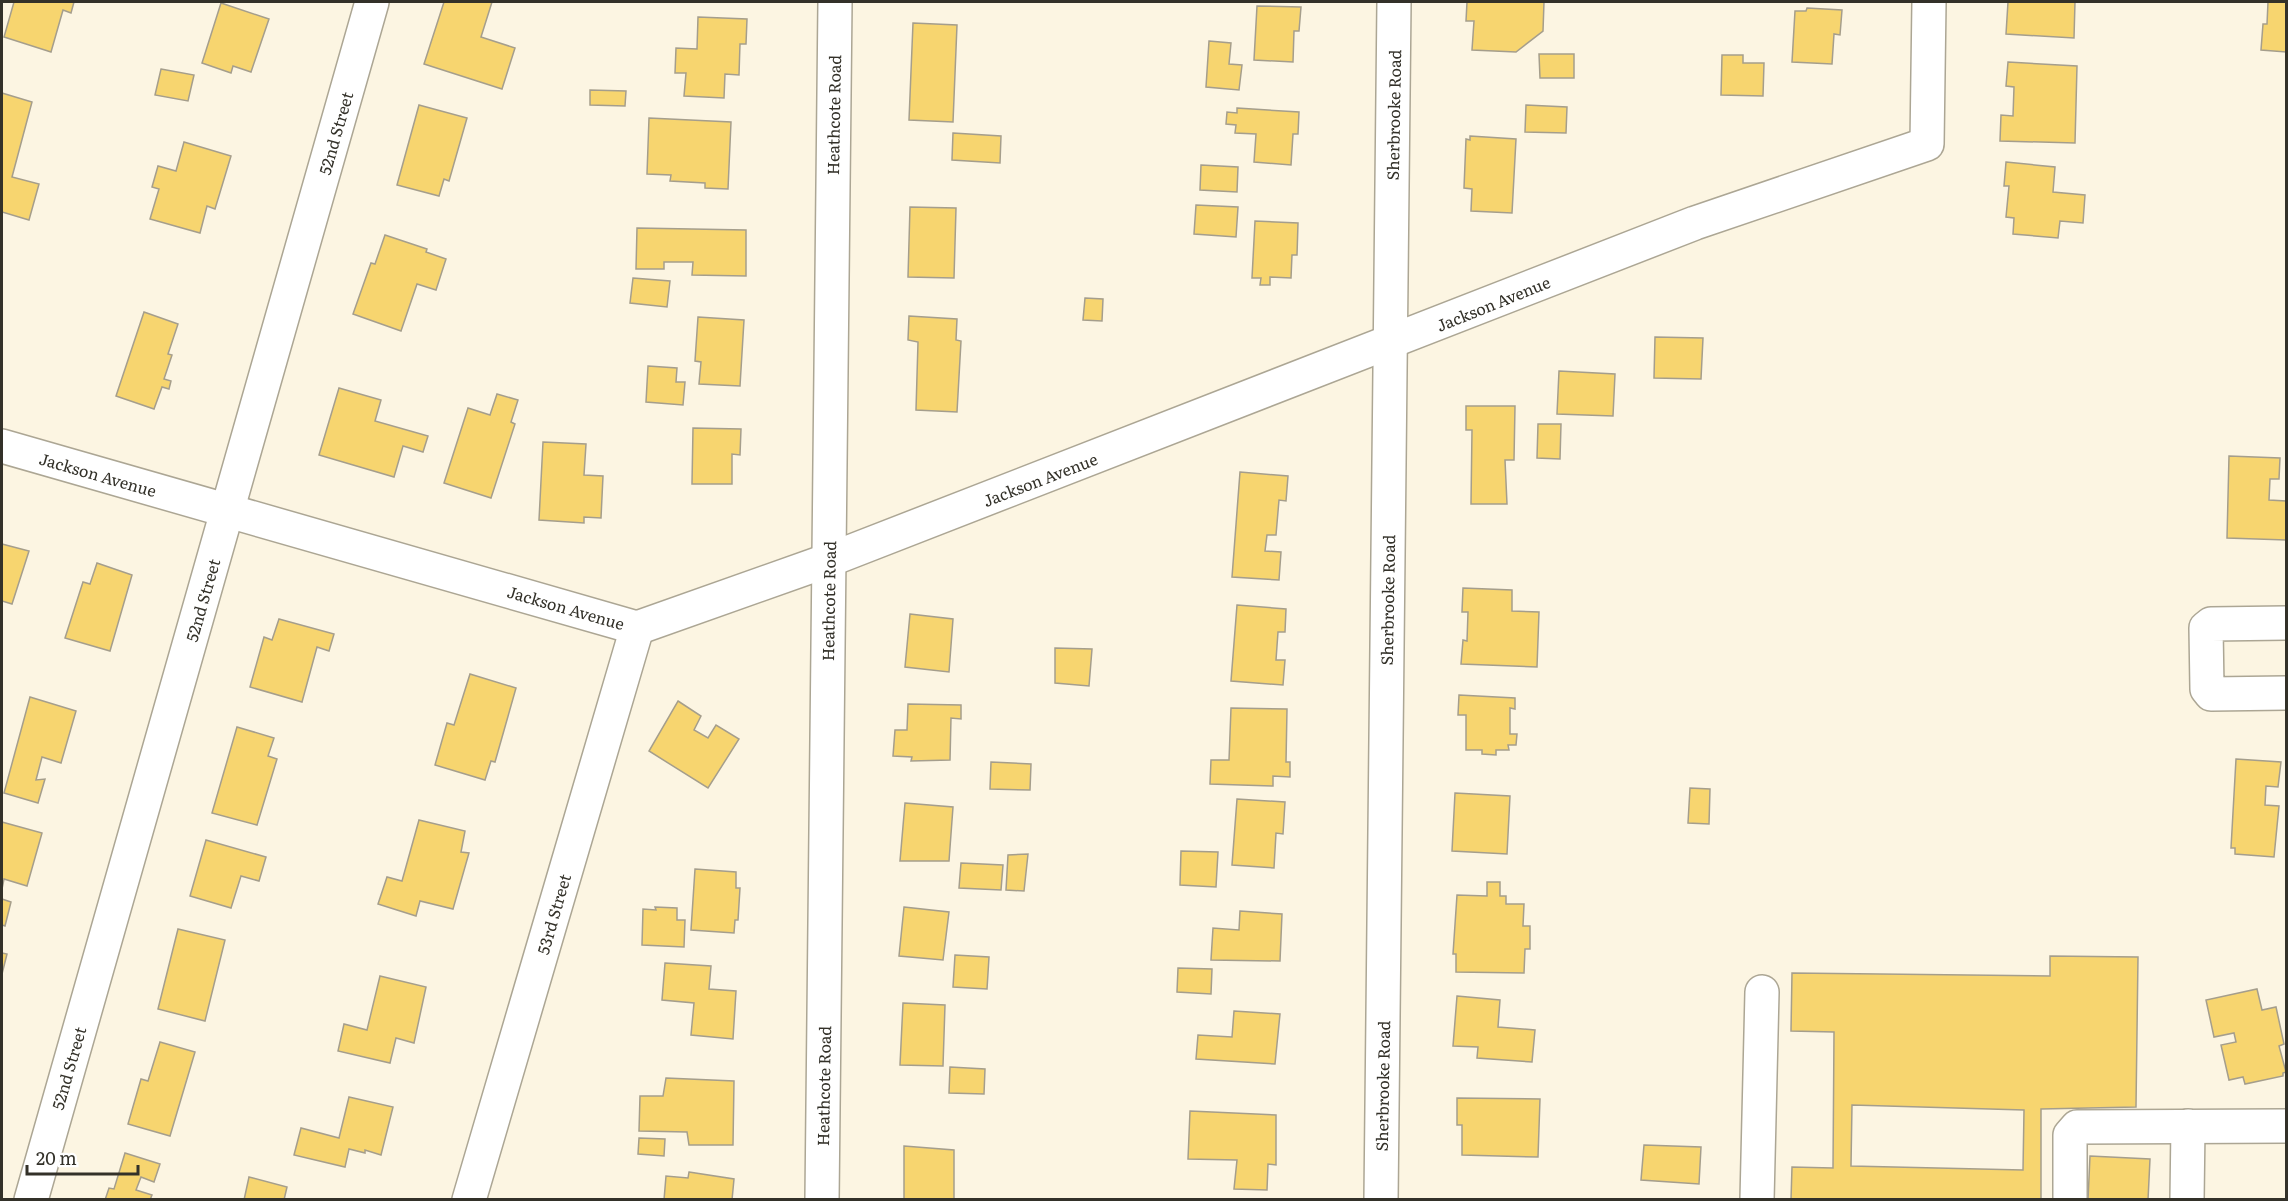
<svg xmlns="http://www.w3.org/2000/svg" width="2288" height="1201" font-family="Literata,serif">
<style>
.building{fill:#f7d56f;stroke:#a59e8c;stroke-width:1.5;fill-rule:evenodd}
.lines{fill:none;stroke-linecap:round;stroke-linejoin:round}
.minor-casing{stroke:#aca694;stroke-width:36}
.minor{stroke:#fff;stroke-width:33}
.labels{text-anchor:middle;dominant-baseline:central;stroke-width:4.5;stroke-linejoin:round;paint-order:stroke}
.street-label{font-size:16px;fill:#333129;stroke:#fff}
</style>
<rect width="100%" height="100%" fill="#fcf5e2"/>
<g class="building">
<polygon points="14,2 74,2 71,13 63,10 51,52 4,37"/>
<polygon points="444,2 492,2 481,37 515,48 502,89 424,64"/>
<polygon points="1467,2 1544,2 1543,31 1516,52 1472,50 1474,21 1466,21"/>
<polygon points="2008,2 2075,2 2074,38 2006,34"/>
<polygon points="2268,2 2286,2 2286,52 2261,50 2263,24 2267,24"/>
<polygon points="221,3 269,19 251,72 233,66 231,73 202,63"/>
<polygon points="1257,6 1301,7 1299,31 1294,31 1293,62 1254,60"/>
<polygon points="1807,8 1842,10 1840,35 1834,34 1832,64 1792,62 1795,11 1806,11"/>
<polygon points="698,17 747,19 746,44 740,44 739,75 725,74 724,98 684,96 686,73 675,73 676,48 697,49"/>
<polygon points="913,23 957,25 953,122 909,120"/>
<polygon points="1209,41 1231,43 1229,64 1242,65 1239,90 1206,87"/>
<polygon points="1539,54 1574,54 1574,78 1540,78"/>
<polygon points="1722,55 1743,55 1743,63 1764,63 1763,96 1721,95"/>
<polygon points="2008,62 2077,66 2075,143 2000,141 2001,115 2013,116 2014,87 2006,86"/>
<polygon points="161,69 194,75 188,101 155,95"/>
<polygon points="590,90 626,91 625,106 590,105"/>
<polygon points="2,93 32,102 12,177 39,184 29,220 2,212"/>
<polygon points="419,105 467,118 449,181 444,179 439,196 397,185"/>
<polygon points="1526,105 1567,107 1566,133 1525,132"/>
<polygon points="1237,108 1299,112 1298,134 1293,134 1291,165 1254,162 1256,134 1235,133 1236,125 1226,124 1227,112 1237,113"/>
<polygon points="649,118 731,122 728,189 705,188 705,183 670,181 671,175 647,174"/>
<polygon points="953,133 1001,136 1000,163 952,160"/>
<polygon points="1470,136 1516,139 1512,213 1471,211 1472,189 1464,188 1466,139 1470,140"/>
<polygon points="184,142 231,156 215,209 207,206 200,233 150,219 159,189 152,187 158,166 176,171"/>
<polygon points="2006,162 2055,167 2053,192 2085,195 2083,223 2060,221 2058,238 2013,234 2014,218 2006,217 2009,186 2004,186"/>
<polygon points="1201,165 1238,167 1237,192 1200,190"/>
<polygon points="1196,205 1238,207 1236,237 1194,234"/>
<polygon points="910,207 956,208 954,278 908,277"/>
<polygon points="1255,221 1298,223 1297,255 1292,255 1291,278 1270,277 1270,285 1260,285 1261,278 1252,278"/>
<polygon points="637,228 746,230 746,276 692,275 693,262 664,262 664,269 636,269"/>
<polygon points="385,235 427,249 426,252 446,259 436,290 417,284 401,331 353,314 371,263 375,264"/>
<polygon points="633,278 670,281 667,307 630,303"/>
<polygon points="1085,298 1103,299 1102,321 1083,320"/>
<polygon points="144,312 178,324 168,354 172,355 164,379 171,381 169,389 162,387 154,409 116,396"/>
<polygon points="909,316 957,319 956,340 961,341 957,412 916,410 918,342 908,340"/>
<polygon points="698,317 744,320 740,386 699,384 701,362 695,361"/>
<polygon points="1655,337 1703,338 1701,379 1654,378"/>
<polygon points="648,366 677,368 676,382 685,382 683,405 646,402"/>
<polygon points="1559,371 1615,374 1613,416 1557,414"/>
<polygon points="339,388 381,400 375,421 428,436 423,452 403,446 394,477 319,455"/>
<polygon points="497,394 518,400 511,422 515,424 491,498 444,483 468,408 490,415"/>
<polygon points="1466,406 1515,406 1514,460 1505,460 1507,504 1471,504 1472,430 1466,430"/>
<polygon points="1538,424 1561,424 1560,459 1537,458"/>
<polygon points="693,428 741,429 740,455 732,454 732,484 692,484"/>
<polygon points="543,442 586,444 584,475 603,476 601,518 584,517 584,523 539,520"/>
<polygon points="2229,456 2280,458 2279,479 2270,479 2269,500 2286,501 2286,540 2227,538"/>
<polygon points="1240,472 1288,476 1286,501 1279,500 1276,535 1267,535 1265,551 1281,552 1279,580 1232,577"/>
<polygon points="2,544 29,551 12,604 2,601"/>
<polygon points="97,563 132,575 110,651 65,638 83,582 90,584"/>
<polygon points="1463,588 1512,590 1512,611 1539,612 1537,667 1461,664 1463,640 1467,641 1468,612 1462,612"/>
<polygon points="1237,605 1286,609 1285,632 1278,632 1276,660 1285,660 1283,685 1231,681"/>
<polygon points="910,614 953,619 949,672 905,667"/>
<polygon points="279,619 334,634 329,651 317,647 302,702 250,687 264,637 272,640"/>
<polygon points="1055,648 1092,649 1089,686 1055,683"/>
<polygon points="470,674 516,688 495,762 491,761 485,780 435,765 447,723 454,725"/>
<polygon points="1459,695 1515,698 1515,709 1510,708 1510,734 1517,734 1516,745 1508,745 1509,750 1496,750 1496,755 1482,754 1482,750 1466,750 1466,715 1458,715"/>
<polygon points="30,697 76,711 61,763 42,757 36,780 45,779 38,803 4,793"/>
<polygon points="678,701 701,716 694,730 708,738 716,725 739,739 708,788 649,751"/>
<polygon points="908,704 961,705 961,719 951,718 950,760 911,761 912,757 893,756 895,730 907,730"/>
<polygon points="1231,708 1287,709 1286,762 1290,762 1290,777 1273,776 1273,786 1210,784 1211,760 1229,760"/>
<polygon points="237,727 274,738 268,756 277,759 257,825 212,813"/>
<polygon points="2236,759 2281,762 2278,787 2266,786 2265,805 2279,806 2274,857 2235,854 2235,848 2231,848"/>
<polygon points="991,762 1031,764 1030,790 990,789"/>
<polygon points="1690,788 1710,789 1709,824 1688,823"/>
<polygon points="1455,793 1510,796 1507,854 1452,851"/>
<polygon points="1237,799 1285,802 1283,834 1276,833 1274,868 1232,865"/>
<polygon points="905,803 953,807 949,861 900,861"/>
<polygon points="419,820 465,831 461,852 469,853 453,909 420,901 416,916 378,904 387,877 402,881"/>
<polygon points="2,822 42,833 27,886 4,879 2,889"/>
<polygon points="206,840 266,857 259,881 241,876 231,908 190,896"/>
<polygon points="1181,851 1218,852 1216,887 1180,885"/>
<polygon points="1028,854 1024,891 1006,890 1008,855"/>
<polygon points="961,863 1003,865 1001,890 959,888"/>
<polygon points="695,869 736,872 736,888 740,888 738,920 735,920 734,933 691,930"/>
<polygon points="1487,882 1500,882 1500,896 1506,896 1506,904 1524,904 1523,926 1530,926 1530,949 1525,949 1524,973 1456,972 1456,954 1453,954 1457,895 1487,896"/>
<polygon points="2,899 11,902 5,926 2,925"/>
<polygon points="655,907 677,908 677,920 685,920 684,947 642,945 643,909 656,910"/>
<polygon points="904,907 949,912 943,960 899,956"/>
<polygon points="1240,911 1282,914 1280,961 1211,960 1213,928 1239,930"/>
<polygon points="178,929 225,940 205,1021 158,1009"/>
<polygon points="2,953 7,954 2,974"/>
<polygon points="955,955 989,957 987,989 953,987"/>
<path d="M2050 956 2138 957 2136 1107 2041 1109V1200H1791L1792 1167 1833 1168 1834 1032 1791 1031 1792 973 2050 976ZM1852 1105 2024 1110 2023 1170 1851 1166Z"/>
<polygon points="665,963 711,966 709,989 736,991 733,1039 691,1035 694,1003 662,1000"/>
<polygon points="1178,968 1212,969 1211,994 1177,992"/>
<polygon points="380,976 426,987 414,1043 396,1038 390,1063 338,1051 344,1024 367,1030"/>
<polygon points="2257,989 2262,1010 2276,1007 2284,1044 2279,1046 2286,1072 2283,1073 2283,1076 2245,1084 2243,1077 2229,1080 2221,1045 2236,1042 2234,1033 2214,1037 2206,1000"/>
<polygon points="1457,996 1500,1000 1498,1027 1535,1030 1532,1062 1477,1058 1478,1047 1453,1046"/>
<polygon points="903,1003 945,1005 943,1066 900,1065"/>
<polygon points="1234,1011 1280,1014 1275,1064 1196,1059 1198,1035 1232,1037"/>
<polygon points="160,1042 195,1052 170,1136 128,1124 141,1079 148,1081"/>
<polygon points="950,1067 985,1069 984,1094 949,1093"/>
<polygon points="666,1078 734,1081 733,1145 689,1145 687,1132 639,1131 640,1096 663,1096"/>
<polygon points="349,1097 393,1107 381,1155 365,1150 365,1153 349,1149 345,1167 294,1155 301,1128 339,1138"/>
<polygon points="1457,1098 1540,1099 1538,1157 1462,1155 1462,1125 1457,1125"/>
<polygon points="1190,1111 1276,1115 1276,1165 1268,1164 1267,1190 1234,1189 1237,1160 1188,1159"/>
<polygon points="639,1138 665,1139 664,1156 638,1154"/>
<polygon points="1644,1145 1701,1147 1699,1184 1641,1180"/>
<polygon points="904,1146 954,1150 954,1200 904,1200"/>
<polygon points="125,1153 160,1164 154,1182 141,1177 136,1190 152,1195 150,1200 105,1200 109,1188 114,1189"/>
<polygon points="2090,1156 2150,1159 2148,1200 2088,1200"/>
<polygon points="689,1172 734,1179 732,1200 664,1200 666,1176 688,1178"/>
<polygon points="249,1177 287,1187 284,1200 244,1200"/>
</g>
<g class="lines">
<g class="minor-casing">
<g id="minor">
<polyline points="2,446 637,628 829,560 1695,223 1927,144 1929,2"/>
<polyline points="2286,623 2211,624 2206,628 2207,689 2211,694 2286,693"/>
<polyline points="31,1200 372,2"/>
<polyline points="469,1200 637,628"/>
<polyline points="822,1200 835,2"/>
<polyline points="1381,1200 1394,2"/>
<polyline points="1757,1200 1762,992"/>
<polyline points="2070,1200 2070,1135 2077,1127 2286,1126"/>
<polyline points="2187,1200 2188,1126"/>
</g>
</g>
<use href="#minor" class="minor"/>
</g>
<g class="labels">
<g class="street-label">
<text transform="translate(833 115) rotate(-89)">Heathcote Road</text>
<text transform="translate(1393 115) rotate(-89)">Sherbrooke Road</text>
<text transform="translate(335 133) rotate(-74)">52nd Street</text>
<text transform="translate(1493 303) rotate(-22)">Jackson Avenue</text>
<text transform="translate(98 474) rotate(16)">Jackson Avenue</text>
<text transform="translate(1040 479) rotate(-21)">Jackson Avenue</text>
<text transform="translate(202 600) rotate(-74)">52nd Street</text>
<text transform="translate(1387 600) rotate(-89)">Sherbrooke Road</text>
<text transform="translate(828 601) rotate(-89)">Heathcote Road</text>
<text transform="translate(566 607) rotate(16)">Jackson Avenue</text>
<text transform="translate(553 914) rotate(-74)">53rd Street</text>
<text transform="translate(68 1068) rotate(-74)">52nd Street</text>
<text transform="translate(823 1086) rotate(-89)">Heathcote Road</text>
<text transform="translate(1382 1086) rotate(-89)">Sherbrooke Road</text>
</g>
</g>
<rect width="2288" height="1201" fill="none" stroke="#333129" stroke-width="6"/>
<path d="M27 1165v9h111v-9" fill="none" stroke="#333129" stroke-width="3"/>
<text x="36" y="1165" font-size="18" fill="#333129" stroke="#ffffff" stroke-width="4.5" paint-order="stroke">20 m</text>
</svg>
